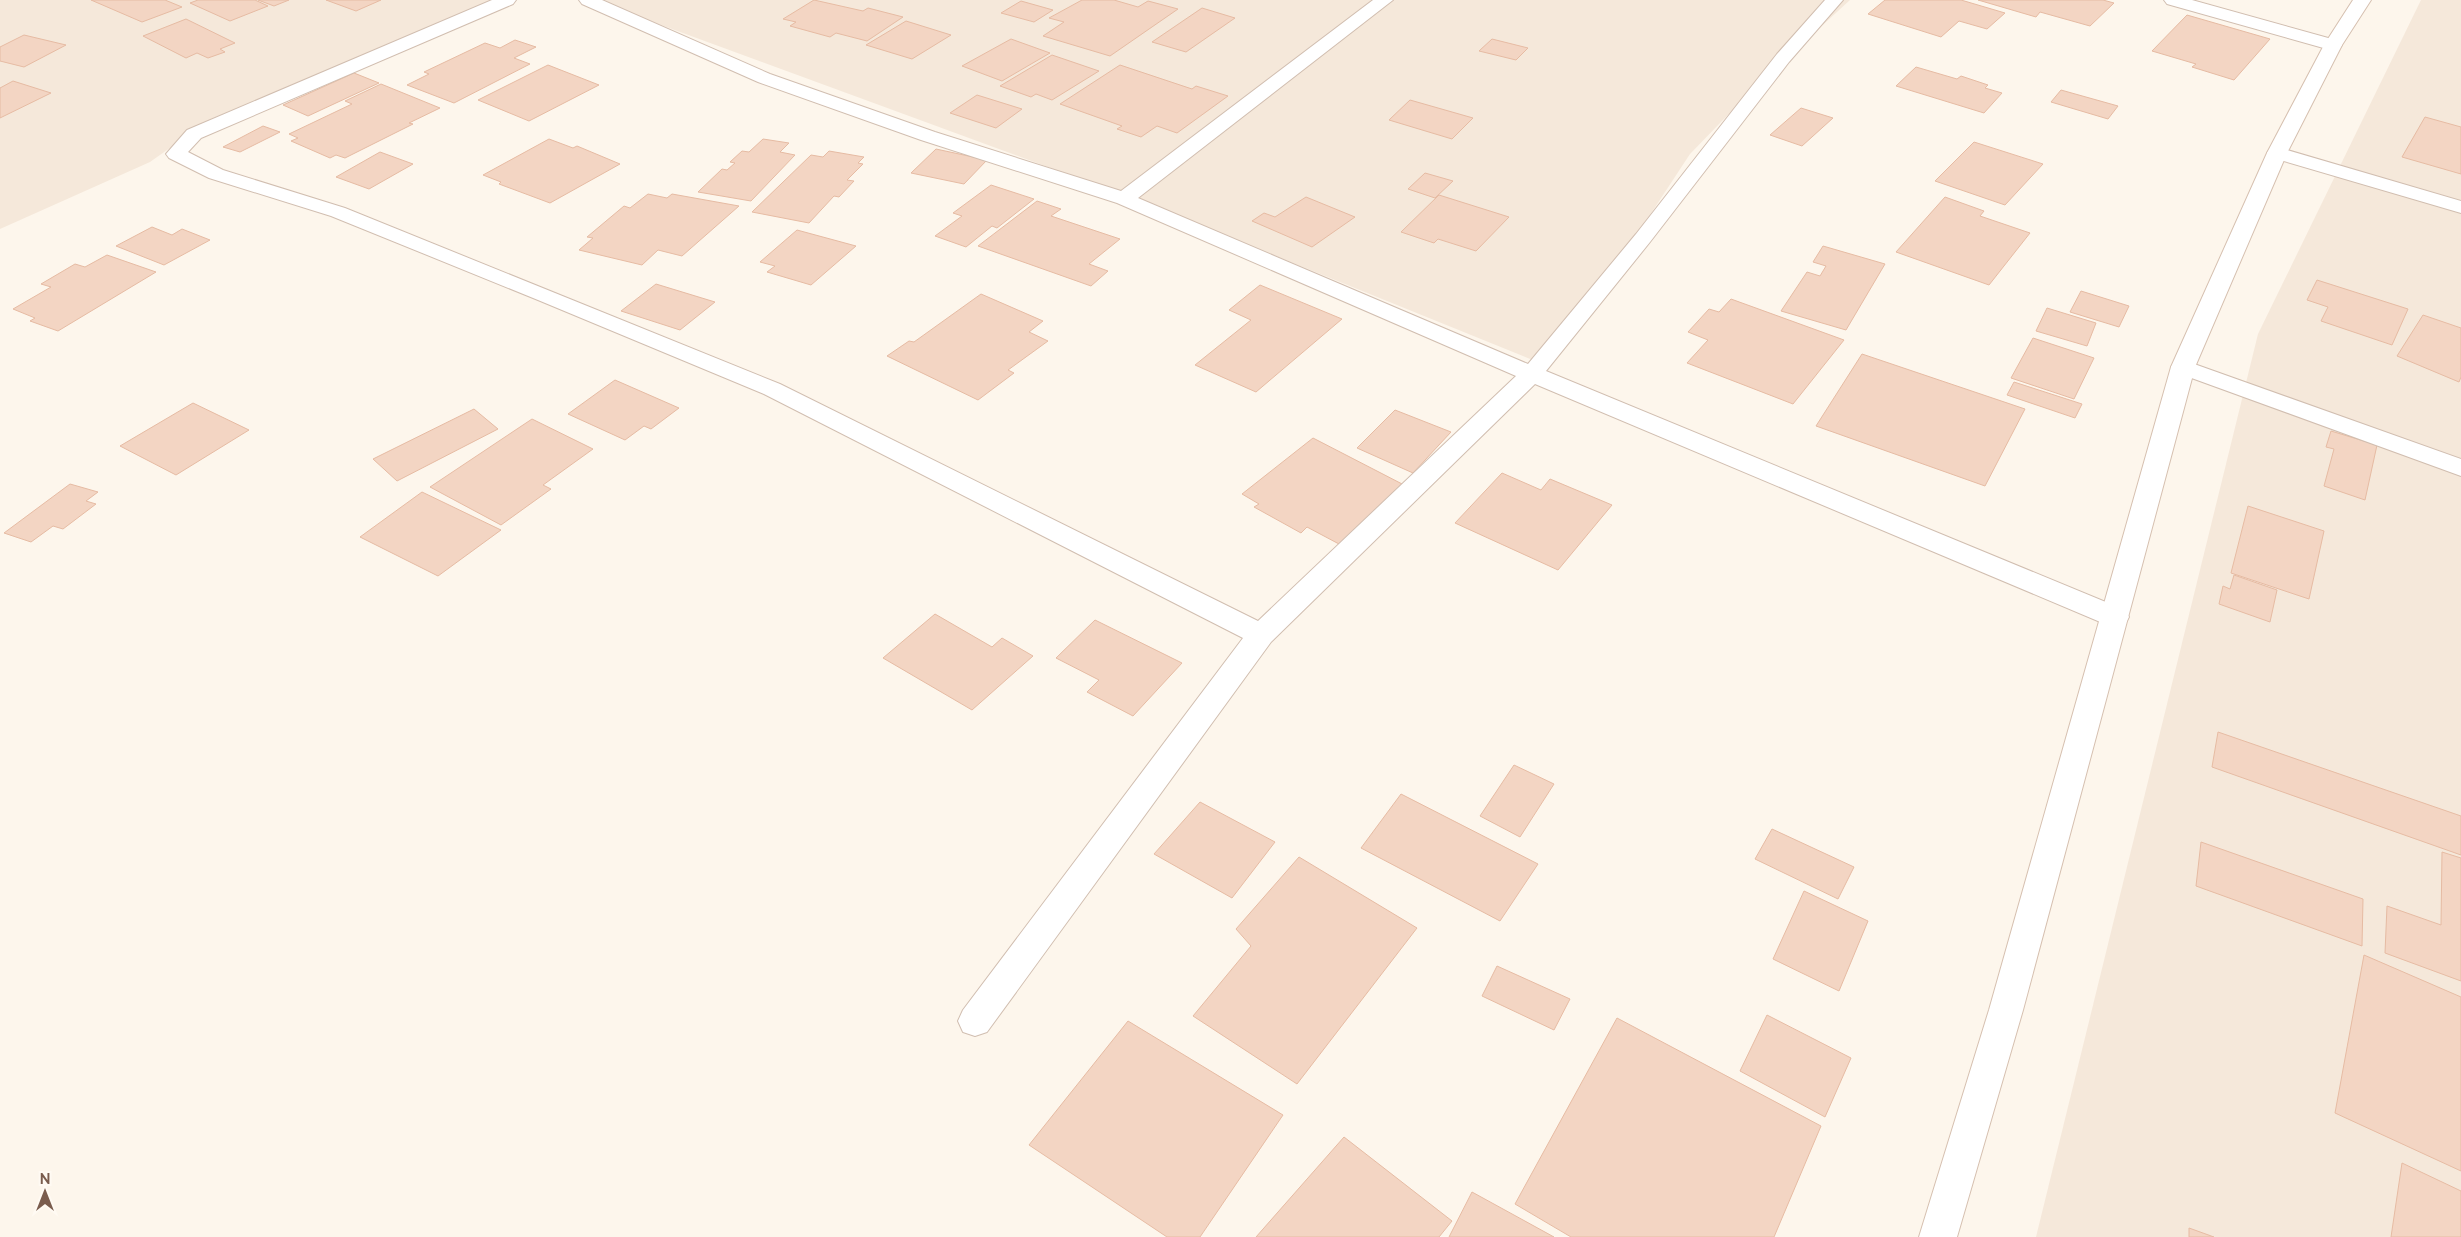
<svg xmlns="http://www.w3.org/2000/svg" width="2461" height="1237" font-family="Raleway,sans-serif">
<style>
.residential{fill:#f5e8da}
.building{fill:#f3d5c3;stroke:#e6bba3}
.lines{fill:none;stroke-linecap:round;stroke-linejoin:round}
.minor-casing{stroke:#d1beb0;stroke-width:2}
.secondary-casing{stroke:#d6c0b0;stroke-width:2}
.minor{fill:#fff;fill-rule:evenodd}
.secondary{fill:#fff;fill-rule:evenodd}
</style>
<rect width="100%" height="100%" fill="#fdf6ec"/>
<g class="residential">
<polygon points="0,0 500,0 211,119 150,162 0,229"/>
<polygon points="593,0 1850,0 1754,88 1690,154 1550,367 1135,199"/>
<polygon points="2421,0 2461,0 2461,1237 2036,1237 2258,334"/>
</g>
<g class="building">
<polygon points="91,0 165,0 182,7 142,22"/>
<polygon points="198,0 255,0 268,6 230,21 190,3"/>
<polygon points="258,0 289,0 274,6"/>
<polygon points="326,0 381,0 356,11"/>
<polygon points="814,0 863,11 868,8 903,17 867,41 836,33 830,37 790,26 796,22 783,19"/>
<polygon points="1082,0 1114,0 1138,7 1148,1 1178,9 1110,56 1043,36 1064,22 1049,18"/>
<polygon points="1885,0 1961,0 2005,13 1987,29 1959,21 1941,37 1868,14"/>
<polygon points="1978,0 2103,0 2114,3 2090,26 2040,12 2036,17"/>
<polygon points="1021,1 1053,10 1034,22 1001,13"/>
<polygon points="1202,8 1235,18 1186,52 1152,42"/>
<polygon points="2187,15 2270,39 2234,80 2192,67 2196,64 2152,51"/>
<polygon points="186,19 235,43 220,49 225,52 208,58 197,53 186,58 143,36"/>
<polygon points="906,21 951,35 912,59 866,45"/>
<polygon points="24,35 66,45 24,67 0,61 0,47"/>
<polygon points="1011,39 1050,53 1002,81 962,66"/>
<polygon points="1492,39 1528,48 1516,60 1479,51"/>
<polygon points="515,40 536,47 514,58 530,64 454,103 407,85 429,74 424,72 485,43 500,48"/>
<polygon points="1052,55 1099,71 1052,100 1036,94 1031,97 1000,86"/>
<polygon points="548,65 599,85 529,121 478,100"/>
<polygon points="1120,65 1192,89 1196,86 1228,96 1177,133 1157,126 1141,137 1117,129 1122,126 1060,104"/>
<polygon points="1916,67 1957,79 1961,76 1988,85 1985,88 2002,93 1984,113 1896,86"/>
<polygon points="354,73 379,83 308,116 283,105"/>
<polygon points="13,81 51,93 0,118 0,88"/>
<polygon points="381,84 440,108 409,123 413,124 345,158 336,155 330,158 291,141 298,138 289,134 352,104 345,101"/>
<polygon points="2061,90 2118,106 2108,119 2051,102"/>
<polygon points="977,95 1022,109 996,128 950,113"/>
<polygon points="1410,100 1473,118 1452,139 1389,120"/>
<polygon points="1801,108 1833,118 1802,146 1770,135"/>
<polygon points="2425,117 2461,127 2461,174 2402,157"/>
<polygon points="263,126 280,132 240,152 223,147"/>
<polygon points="549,139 573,148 577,146 620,164 550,203 499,184 501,182 483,175"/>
<polygon points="763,139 789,143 780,152 795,155 751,201 698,192 722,169 727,170 735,163 730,162 742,151 749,152"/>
<polygon points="1974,142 2043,164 2005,205 1935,181"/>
<polygon points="936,149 987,160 964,184 911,173"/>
<polygon points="829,151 864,157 858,163 863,164 847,180 854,181 839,197 834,196 809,223 752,212 811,155 823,157"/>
<polygon points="380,152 413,164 369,189 336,177"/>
<polygon points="1425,173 1453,181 1435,198 1408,189"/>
<polygon points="991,185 1034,199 997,228 992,226 966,247 935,236 962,216 953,213"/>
<polygon points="648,194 667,198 672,194 739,206 682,256 658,250 642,265 579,250 593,238 587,237 624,206 630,208"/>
<polygon points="1439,195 1509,217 1476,251 1438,239 1434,243 1401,232"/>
<polygon points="1306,197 1355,217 1312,247 1252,221 1264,213 1275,217"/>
<polygon points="1945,197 1984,211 1980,216 2030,233 1989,285 1896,252"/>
<polygon points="1037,201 1061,209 1051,216 1120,239 1089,264 1108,271 1091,286 978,246"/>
<polygon points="152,227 172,235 182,229 210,240 164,265 116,246"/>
<polygon points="797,230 856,246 811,285 767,272 775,266 760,262"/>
<polygon points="1823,246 1885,264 1846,330 1781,311 1807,272 1820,276 1826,266 1813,262"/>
<polygon points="107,255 156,272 58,331 30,321 35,318 13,309 51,287 41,284 75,264 85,267"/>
<polygon points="2317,280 2408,309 2392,345 2321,321 2328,307 2307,300"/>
<polygon points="656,284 715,302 680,330 621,311"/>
<polygon points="1260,285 1342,319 1256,392 1195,365 1251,320 1229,310"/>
<polygon points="2081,291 2129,306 2119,327 2070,312"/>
<polygon points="981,294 1043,321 1029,332 1048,341 1008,370 1014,373 978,400 887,356 909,341 914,342"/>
<polygon points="1731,299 1844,340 1793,404 1687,363 1708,340 1688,332 1709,309 1719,312"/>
<polygon points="2047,308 2096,323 2087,346 2036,331"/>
<polygon points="2423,315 2461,328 2461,377 2459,382 2397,356"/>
<polygon points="2033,338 2094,358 2074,399 2011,378"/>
<polygon points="1862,354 2025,409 1985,486 1816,426"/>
<polygon points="615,380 679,408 651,429 644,426 625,440 568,414"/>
<polygon points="2014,382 2082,404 2075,418 2007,395"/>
<polygon points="193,403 249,430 176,475 120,446"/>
<polygon points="474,409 498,429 397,481 373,459"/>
<polygon points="1395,410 1451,432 1413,473 1357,448"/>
<polygon points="532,419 593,449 543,485 551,489 501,525 430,487"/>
<polygon points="2331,431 2377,445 2365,500 2324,486 2334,449 2326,447"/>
<polygon points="1313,438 1406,486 1339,544 1307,527 1301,533 1254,507 1259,504 1242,494"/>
<polygon points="1502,473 1541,490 1550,479 1612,505 1558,570 1455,523"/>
<polygon points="70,484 98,492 86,501 96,504 63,529 53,526 31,542 4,533"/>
<polygon points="422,492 501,530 438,576 360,537"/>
<polygon points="2248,506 2324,531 2309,599 2231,573"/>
<polygon points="2234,575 2277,590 2270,622 2219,604 2223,586 2230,589"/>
<polygon points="935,614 992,647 1002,638 1033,656 972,710 883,658"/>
<polygon points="1095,620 1182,663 1133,716 1087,692 1099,680 1056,658"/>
<polygon points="2218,732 2461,816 2461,855 2212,767"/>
<polygon points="1514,765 1554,784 1520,837 1480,816"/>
<polygon points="1401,794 1538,864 1500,921 1361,848"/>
<polygon points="1200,802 1275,842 1232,898 1154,854"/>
<polygon points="1772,829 1854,867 1838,899 1755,859"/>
<polygon points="2201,842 2363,899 2362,946 2196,886"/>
<polygon points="2442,852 2461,858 2461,981 2385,953 2387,906 2441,925"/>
<polygon points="1299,857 1417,928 1297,1084 1193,1016 1251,946 1236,929"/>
<polygon points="1804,891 1868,921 1839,991 1773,959"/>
<polygon points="2364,955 2461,997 2461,1171 2335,1113"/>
<polygon points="1497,966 1570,999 1554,1030 1482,996"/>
<polygon points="1767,1015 1851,1058 1825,1117 1740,1071"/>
<polygon points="1617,1018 1821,1126 1774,1237 1571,1237 1515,1204"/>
<polygon points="1128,1021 1283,1115 1200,1237 1167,1237 1029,1145"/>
<polygon points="1344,1137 1452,1221 1439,1237 1256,1237"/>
<polygon points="2402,1163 2461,1191 2461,1237 2391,1237"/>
<polygon points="1472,1192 1554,1237 1449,1237"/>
<polygon points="2189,1228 2214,1237 2189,1237"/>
</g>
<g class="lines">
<g class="minor-casing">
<g id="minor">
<polygon points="492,0 516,0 513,4 201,138 188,152 223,170 345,208 780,384 1258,621 1516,376 1117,203 921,140 758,82 582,4 579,0 602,0 770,74 935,132 1121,191 1373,0 1393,0 1138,198 1528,364 1636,234 1777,54 1825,0 1843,0 1789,62 1650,242 1546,371 2125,610 2129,617 2125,624 2115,627 2105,624 1535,384 1271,642 987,1032 975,1036 963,1032 958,1021 963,1010 1243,638 764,394 538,300 331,216 209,178 169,158 166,154 187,130"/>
<polygon points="2164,0 2192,0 2339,41 2342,45 2339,49 2327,49 2167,4"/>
<polygon points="2277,147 2461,201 2461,213 2270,157 2267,153 2270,149"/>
<polygon points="2183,360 2461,459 2461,476 2175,372 2171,367 2175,362"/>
</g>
</g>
<g class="secondary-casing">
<polygon id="secondary" points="2353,0 2371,0 2342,45 2287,153 2195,367 2023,1010 1957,1237 1919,1237 1989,1010 2171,367 2267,153 2324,45"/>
</g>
<use href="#minor" class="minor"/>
<use href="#secondary" class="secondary"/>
</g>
<g transform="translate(45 1192)" stroke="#fffaf3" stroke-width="4" paint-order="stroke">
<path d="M0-4L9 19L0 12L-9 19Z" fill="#7a5c4d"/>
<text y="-8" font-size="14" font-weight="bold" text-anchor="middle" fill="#7a5c4d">N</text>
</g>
</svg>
